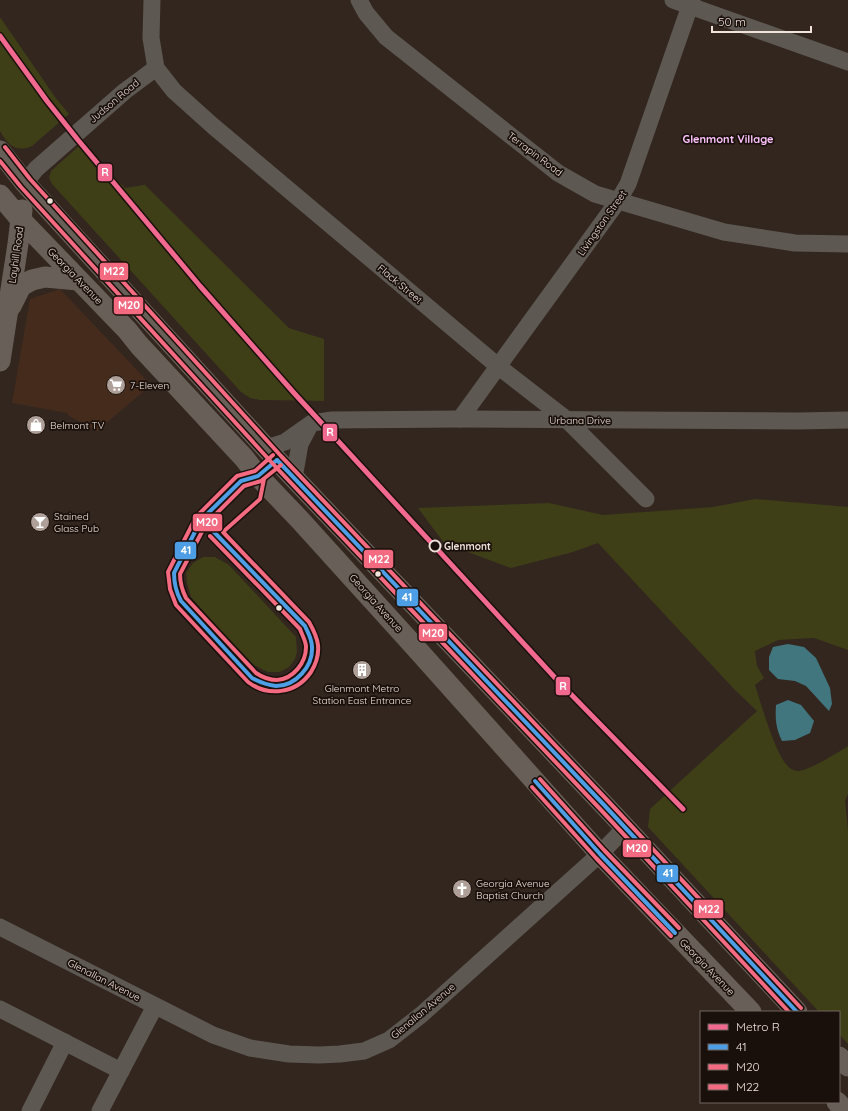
<svg xmlns="http://www.w3.org/2000/svg" width="848" height="1111" font-family="Quicksand,sans-serif">
<style>
.built{fill:#452b1c}
.green{fill:#3e3e17}
.water{fill:#41767f}
.lines{fill:none;stroke-linecap:round;stroke-linejoin:round}
.minor{stroke:#5d5852;stroke-width:17}
.major{stroke:#686058;stroke-width:21}
.bus-1-casing{stroke:#1a100b;stroke-width:7}
.bus-2-casing{stroke:#1a100b;stroke-width:7}
.bus-3-casing{stroke:#1a100b;stroke-width:7}
.bus-1{stroke:#4d9ee5;stroke-width:4}
.bus-2{stroke:#f46a80;stroke-width:4}
.bus-3{stroke:#f46a80;stroke-width:4}
.metro-1-casing{stroke:#1a100b;stroke-width:8}
.metro-1{stroke:#f2698f;stroke-width:5}
.bus-dot{fill:#f1e2da;stroke:#1a100b;stroke-width:1.5}
.stop-dot{fill:#1a100b;stroke:#f1e2da;stroke-width:2}
.labels{text-anchor:middle;dominant-baseline:central;stroke-width:3.5;stroke-linejoin:round;paint-order:stroke}
.street-label{font-size:10px;fill:#f1e2da;stroke:#1a100b}
.poi-label{font-size:10px;fill:#f1e2da;stroke:#1a100b;text-anchor:start}
.stop-label{font-size:10px;font-weight:bold;fill:#f1e2da;stroke:#1a100b;text-anchor:start}
.neighbourhood-label{font-size:11px;font-weight:bold;fill:#fdc3fd;stroke:#1a100b}
.line-badge{stroke:#1a100b;stroke-width:1.5}
.badge-label{font-size:11px;text-anchor:middle;font-weight:bold;fill:#fff}
</style>
<rect width="100%" height="100%" fill="#32261f"/>
<polygon class="built" points="60,289 151,385 97,431 69,416 67,413 12,403 30,299"/>
<g class="green">
<path d="M0 17 55 97 69 114 32 146C16 153 8 145 0 131Z"/>
<polygon points="81,144 125,188 144,185 144,184 289,328 324,339 324,401 260,400 250,398 241,392 52,184 49,178 51,171"/>
<path d="M755 499 848 507V650L814 638 778 640 755 651 757 666 764 678 755 685C761 703 776 758 790 768 791 769 796 771 798 771 808 771 839 752 848 746V794L845 801 848 830V1044L839 1034V1012H819L648 827 650 809 757 711 734 689 598 543 573 552 511 568 444 543 418 508 549 503 603 515 713 507Z"/>
<polygon points="203,557 215,557 229,565 296,637 297,652 295,659 289,667 280,672 268,672 254,665 212,621 191,597 187,583 186,573 193,563"/>
</g>
<g class="water">
<polygon points="788,644 804,647 816,658 830,688 832,704 829,711 806,686 795,681 778,679 769,670 769,657 773,647"/>
<path d="M788 700 801 705 814 721 810 733 795 740 782 741C776 729 775 719 776 705Z"/>
</g>
<g class="lines">
<g class="minor">
<polyline points="152,0 151,38 156,68 174,91 213,126 499,367 566,419 646,499"/>
<polyline points="359,0 366,13 386,37 558,173 595,194 724,232 795,243 848,244"/>
<polyline points="673,0 848,62"/>
<polyline points="25,183 36,169 125,91 156,68"/>
<polyline points="460,419 618,201 628,184 692,0"/>
<polyline points="266,448 285,442 312,423 332,420 460,419 798,421 848,420"/>
<polyline points="294,478 300,444 310,425"/>
<polyline points="0,927 213,1035 250,1048 289,1054 319,1055 340,1054 364,1051 389,1040 421,1015 600,854 625,828"/>
<polyline points="0,1009 121,1071"/>
<polyline points="30,1111 65,1042"/>
<polyline points="100,1111 155,1006"/>
</g>
<g class="major">
<polyline points="0,151 25,183 277,460 605,806 797,1012"/>
<polyline points="0,195 21,220 127,330 139,345 244,458 258,476 300,520 415,647 600,854 751,1012"/>
<polyline points="11,306 21,286 32,280 45,277 78,280"/>
<polyline points="0,361 18,244 22,210"/>
<polyline points="839,1057 848,1066"/>
<polyline points="837,1102 845,1111"/>
</g>
<g class="bus-1-casing">
<g id="bus-1">
<polyline points="277,460 605,806 797,1012"/>
<path d="M214 532 305 626C308 633 312 639 312 647 313 666 296 686 276 686 267 685 259 682 252 678L181 601C176 592 174 583 174 573L201 520 241 481 258 476 277 460"/>
<polyline points="535,781 600,854 675,933"/>
</g>
</g>
<g class="bus-2-casing">
<g id="bus-2">
<polyline points="0,161 21,187 273,464 601,810 789,1012"/>
<path d="M210 536 300 629C302 635 306 641 306 647 306 663 293 679 277 680 269 680 262 677 256 673L186 598C182 590 180 583 180 574L206 524 244 486 261 481 281 465"/>
<polyline points="532,787 596,858 671,936"/>
</g>
</g>
<g class="bus-3-casing">
<g id="bus-3">
<polyline points="5,147 30,179 281,456 609,802 801,1008"/>
<path d="M264 479 260 499 223 532 309 622C313 629 317 637 318 645 319 655 316 664 311 672 296 694 268 697 248 682L176 605 170 589 168 572 196 517 237 476 255 471 273 455"/>
<polyline points="540,779 604,850 679,928"/>
</g>
</g>
<use href="#bus-1" class="bus-1"/>
<use href="#bus-2" class="bus-2"/>
<use href="#bus-3" class="bus-3"/>
<g class="metro-1-casing">
<polyline id="metro-1" points="0,36 47,101 78,140 200,286 294,393 558,681 683,809"/>
</g>
<use href="#metro-1" class="metro-1"/>
</g>
<defs>
<g id="supermarket-disc" transform="scale(1)"><circle r="9.5" fill="#aea099" stroke="#1a100b"/><path d="M-6-5.5h2.5l.6 2H6L4.5 2H-2.5L-4.4-4H-6ZM-1.5 3.2a1.3 1.3 0 1 0 .1 0ZM3 3.2a1.3 1.3 0 1 0 .1 0Z" fill="#fff"/></g>
<g id="shop-disc" transform="scale(1)"><circle r="9.5" fill="#aea099" stroke="#1a100b"/><path d="M-5-2.5h2.3a2.7 3.5 0 0 1 5.4 0H5L5.5 6h-11ZM-1.5-2.5h3a1.5 2.3 0 0 0-3 0Z" fill="#fff"/></g>
<g id="bar-disc" transform="scale(1)"><circle r="9.5" fill="#aea099" stroke="#1a100b"/><path d="M-6-5H6L.8 .8V4.5H3.5V6h-7V4.5H-.8V.8Z" fill="#fff"/></g>
<g id="building-disc" transform="scale(1)"><circle r="9.5" fill="#aea099" stroke="#1a100b"/><path d="M-4-6H4V6H1V3H-1V6H-4ZM-2.5-4.3h1.7v1.8h-1.7ZM.8-4.3h1.7v1.8H.8ZM-2.5-1h1.7V.8h-1.7ZM.8-1h1.7V.8H.8Z" fill="#fff"/></g>
<g id="church-disc" transform="scale(1)"><circle r="9.5" fill="#aea099" stroke="#1a100b"/><path d="M-1.2-6h2.4v3.5h3.3v2.4h-3.3V6h-2.4V-.1h-3.3v-2.4h3.3Z" fill="#fff"/></g>
</defs>
<g fill-rule="evenodd">
<use href="#supermarket-disc" x="116" y="385"/>
<use href="#shop-disc" x="36" y="425"/>
<use href="#bar-disc" x="40" y="522"/>
<use href="#building-disc" x="362" y="670"/>
<use href="#church-disc" x="462" y="889"/>
</g>
<g class="bus-dot">
<circle cx="50" cy="201" r="3.5"/>
<circle cx="378" cy="574" r="3.5"/>
<circle cx="279" cy="608" r="3.5"/>
</g>
<circle class="stop-dot" cx="435" cy="546" r="5.5"/>
<g class="labels">
<g class="street-label">
<text transform="translate(114 101) rotate(-40)">Judson Road</text>
<text transform="translate(535 154) rotate(37)">Terrapin Road</text>
<text transform="translate(602 223) rotate(-55)">Livingston Street</text>
<text transform="translate(16 255) rotate(-82)">Layhill Road</text>
<text transform="translate(75 276) rotate(46)">Georgia Avenue</text>
<text transform="translate(400 284) rotate(40)">Flack Street</text>
<text x="580" y="420">Urbana Drive</text>
<text transform="translate(376 603) rotate(48)">Georgia Avenue</text>
<text transform="translate(707 967) rotate(46)">Georgia Avenue</text>
<text transform="translate(104 980) rotate(27)">Glenallan Avenue</text>
<text transform="translate(423 1011) rotate(-40)">Glenallan Avenue</text>
</g>
<g class="poi-label">
<text x="130" y="385">7-Eleven</text>
<text x="50" y="425">Belmont TV</text>
<text x="54" y="516">Stained<tspan x="54" dy="12">Glass Pub</tspan></text>
<text x="362" y="688" text-anchor="middle">Glenmont Metro<tspan x="362" dy="12">Station East Entrance</tspan></text>
<text x="476" y="883">Georgia Avenue<tspan x="476" dy="12">Baptist Church</tspan></text>
</g>
<g class="stop-label">
<text x="444" y="546">Glenmont</text>
</g>
<g class="neighbourhood-label">
<text x="728" y="139">Glenmont Village</text>
</g>
</g>
<g class="line-badge">
<rect x="97" y="163" width="16" height="19" rx="4" fill="#f2698f"/>
<rect x="99" y="262" width="30" height="19" rx="4" fill="#f46a80"/>
<rect x="113" y="296" width="31" height="19" rx="4" fill="#f46a80"/>
<rect x="322" y="423" width="16" height="19" rx="4" fill="#f2698f"/>
<rect x="192" y="513" width="31" height="19" rx="4" fill="#f46a80"/>
<rect x="174" y="541" width="23" height="19" rx="4" fill="#4d9ee5"/>
<rect x="363" y="549" width="31" height="20" rx="4" fill="#f46a80"/>
<rect x="396" y="588" width="23" height="19" rx="4" fill="#4d9ee5"/>
<rect x="418" y="623" width="30" height="19" rx="4" fill="#f46a80"/>
<rect x="555" y="676" width="16" height="20" rx="4" fill="#f2698f"/>
<rect x="622" y="839" width="30" height="19" rx="4" fill="#f46a80"/>
<rect x="656" y="864" width="23" height="19" rx="4" fill="#4d9ee5"/>
<rect x="693" y="899" width="31" height="20" rx="4" fill="#f46a80"/>
</g>
<g class="badge-label">
<text x="105" y="176">R</text>
<text x="114" y="275">M22</text>
<text x="129" y="309">M20</text>
<text x="330" y="436">R</text>
<text x="207" y="526">M20</text>
<text x="186" y="554">41</text>
<text x="379" y="563">M22</text>
<text x="407" y="601">41</text>
<text x="433" y="637">M20</text>
<text x="563" y="690">R</text>
<text x="637" y="852">M20</text>
<text x="668" y="877">41</text>
<text x="709" y="913">M22</text>
</g>
<rect x="700" y="1011" width="140" height="92" fill="#1a100b" stroke="#70645e"/>
<rect x="708" y="1024" width="20" height="6" fill="#f2698f" stroke="#70645e"/>
<text x="736" y="1031" font-size="12" fill="#f1e2da">Metro R</text>
<rect x="708" y="1044" width="20" height="6" fill="#4d9ee5" stroke="#70645e"/>
<text x="736" y="1051" font-size="12" fill="#f1e2da">41</text>
<rect x="708" y="1064" width="20" height="6" fill="#f46a80" stroke="#70645e"/>
<text x="736" y="1071" font-size="12" fill="#f1e2da">M20</text>
<rect x="708" y="1084" width="20" height="6" fill="#f46a80" stroke="#70645e"/>
<text x="736" y="1091" font-size="12" fill="#f1e2da">M22</text>
<path d="M712 26v6h99v-6" fill="none" stroke="#f1e2da" stroke-width="2"/>
<text x="718" y="26" font-size="12" fill="#f1e2da" stroke="#1a100b" stroke-width="3" paint-order="stroke">50 m</text>
</svg>
